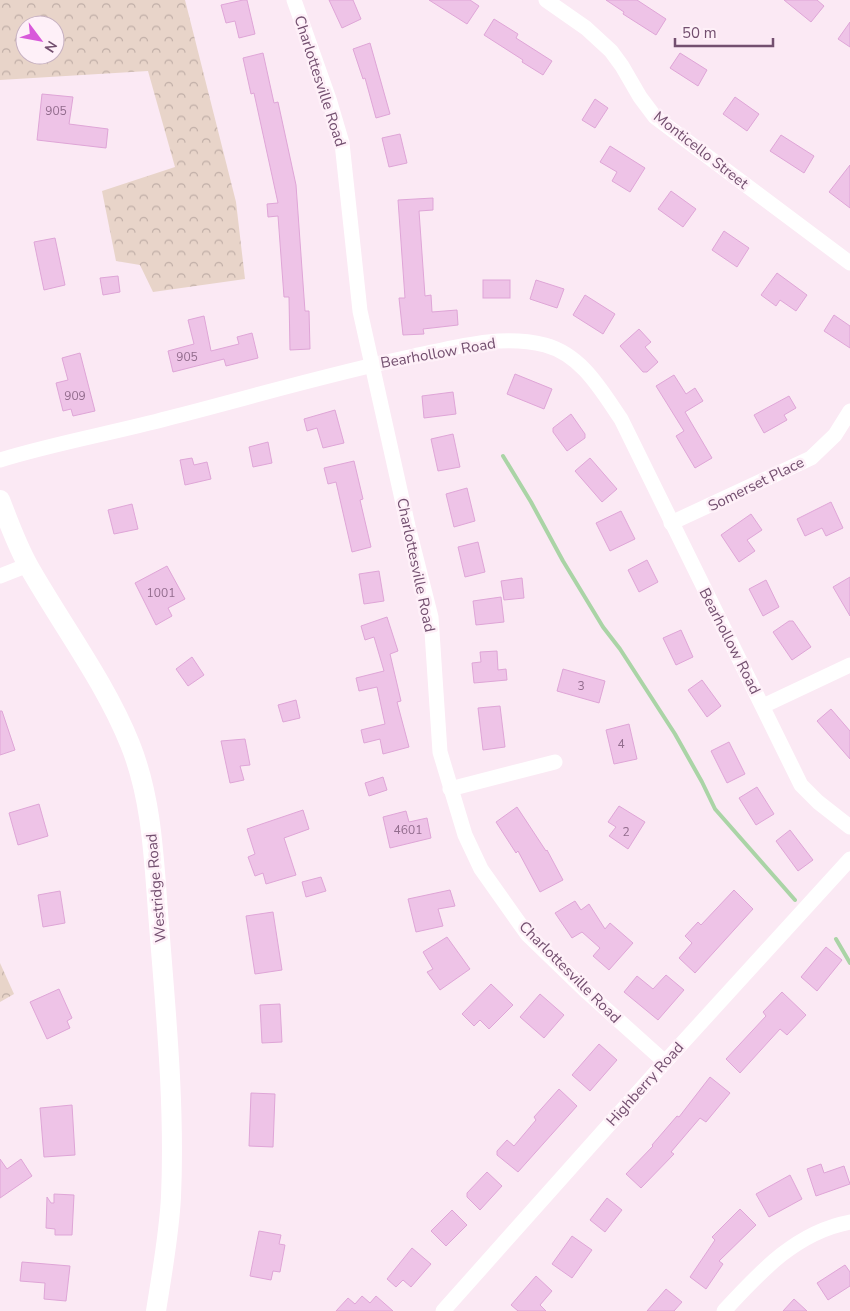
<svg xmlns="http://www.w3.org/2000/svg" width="850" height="1311" font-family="'Nunito Sans',sans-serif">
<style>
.forest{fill:url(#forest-crowns);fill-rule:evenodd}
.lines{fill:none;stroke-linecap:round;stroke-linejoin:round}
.stream{stroke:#aad4a6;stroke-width:4}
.building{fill:#eec3e7;stroke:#dfa5d7}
.minor{stroke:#fff;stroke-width:15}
.secondary{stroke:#fff;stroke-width:20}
.labels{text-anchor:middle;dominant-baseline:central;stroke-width:5;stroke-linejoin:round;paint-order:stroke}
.number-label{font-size:12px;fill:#926c8d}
.street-label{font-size:15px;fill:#734f6f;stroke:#fef0f8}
</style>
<defs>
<pattern id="forest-crowns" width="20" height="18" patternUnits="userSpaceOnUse" patternTransform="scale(1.25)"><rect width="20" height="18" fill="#e8d4c9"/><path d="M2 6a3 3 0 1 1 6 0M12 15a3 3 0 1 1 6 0" fill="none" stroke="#c0aea7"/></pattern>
</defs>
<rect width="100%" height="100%" fill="#fbe9f4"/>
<g class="forest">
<path d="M0 0H185L236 202 245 279 153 292 140 265 116 261 102 191 175 167 148 71 0 80ZM25 25H55V55H25Z"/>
<polygon points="0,963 14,994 0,1002"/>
</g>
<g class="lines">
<g class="stream">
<polyline points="503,456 531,502 563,561 603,627 620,649 675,734 702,782 715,809 795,900"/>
<polyline points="836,939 850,963"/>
</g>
</g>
<g class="building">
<polygon points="243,0 247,0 255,34 239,38 235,21 226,23 221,5"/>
<polygon points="329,0 353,0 361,19 342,28"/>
<polygon points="429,0 470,0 479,6 467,24"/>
<polygon points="606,0 637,0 666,19 656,35 623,14 624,12"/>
<polygon points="784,0 817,0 824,6 811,22"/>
<polygon points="494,19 518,34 516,38 552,61 543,75 522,62 523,60 484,35"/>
<polygon points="850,22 850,47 838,39"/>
<polygon points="370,43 390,114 376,118 365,78 363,79 353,49"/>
<polygon points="263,53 274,103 278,102 296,185 305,311 309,311 310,349 290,350 289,297 284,297 278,216 268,217 267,204 278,203 254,93 251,94 243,58"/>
<polygon points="680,53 707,70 698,86 670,68"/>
<polygon points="42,94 73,97 69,124 108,129 106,148 37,140"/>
<polygon points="735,97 759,114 747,131 723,114"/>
<polygon points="595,99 608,108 595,128 582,120"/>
<polygon points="400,134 407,163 389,167 382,138"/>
<polygon points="781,135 814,156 804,173 770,151"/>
<polygon points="610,146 645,168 630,192 612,181 617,172 600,162"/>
<polygon points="850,165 850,208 829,192"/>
<polygon points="671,191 696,209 683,227 658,209"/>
<polygon points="433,198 433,210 419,211 425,296 431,295 432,312 457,310 458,325 423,329 424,334 403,335 399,298 405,298 398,200"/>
<polygon points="724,231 749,248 737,267 712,250"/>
<polygon points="55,238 65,285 44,290 34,242"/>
<polygon points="777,273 807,295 796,311 780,300 776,306 761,295"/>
<polygon points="118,276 120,292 103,295 100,278"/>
<rect x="483" y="280" width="27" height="18"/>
<polygon points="536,280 564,289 557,308 530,299"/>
<polygon points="585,295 615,314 603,334 573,315"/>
<polygon points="834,315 850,326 850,348 824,331"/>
<polygon points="204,316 211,351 239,344 237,337 252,333 258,358 226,366 224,359 173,372 168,351 194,344 188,320"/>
<polygon points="639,329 651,342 645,347 658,362 647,372 643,372 620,346"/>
<polygon points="80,353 95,411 73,416 71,409 63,411 56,383 68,380 62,358"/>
<polygon points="515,374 552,389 544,409 507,394"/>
<polygon points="674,375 686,394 695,388 703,401 685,412 712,458 695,468 676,436 684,431 656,386"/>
<polygon points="453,392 456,414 424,418 422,396"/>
<polygon points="789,396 796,408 784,415 787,420 764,433 754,415"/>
<polygon points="335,410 344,443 323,448 317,428 307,431 304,419"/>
<polygon points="571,414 585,434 585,438 567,451 553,432 553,428"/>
<polygon points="453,434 460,467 438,471 431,439"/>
<polygon points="268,442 272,463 253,467 249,447"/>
<polygon points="192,458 194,465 207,462 211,479 185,485 180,460"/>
<polygon points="590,458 617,489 602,502 575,471"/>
<polygon points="354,461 363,499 360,500 371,547 352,552 336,482 328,484 324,468"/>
<polygon points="467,488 475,521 454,527 446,494"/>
<polygon points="831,502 843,528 826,536 822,528 805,536 797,519"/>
<polygon points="132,504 138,529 114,534 108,510"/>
<polygon points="621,511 635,539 610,551 596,523"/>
<polygon points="751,514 762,530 747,540 755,551 739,562 721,535"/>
<polygon points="478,542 485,572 465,577 458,547"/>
<polygon points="647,560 658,582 639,592 628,570"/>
<polygon points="167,566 185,599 168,608 172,616 156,625 135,583"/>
<polygon points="379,571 384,601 364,604 359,574"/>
<polygon points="850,577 850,616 833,587"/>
<polygon points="522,578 524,598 504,600 501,581"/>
<polygon points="766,580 779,607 763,616 749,589"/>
<polygon points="501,597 504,622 476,625 473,601"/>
<polygon points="387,617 398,651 390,654 401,701 397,702 409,747 383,754 380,739 364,743 361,730 385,724 377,687 359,691 356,678 384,671 374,637 365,640 361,626"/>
<polygon points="789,621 793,621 811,647 792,660 773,632"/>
<polygon points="681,630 693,657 676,665 663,638"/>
<polygon points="497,651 498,670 506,669 507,680 474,683 472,663 481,662 480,652"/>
<polygon points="192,657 204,675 188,686 176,669"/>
<polygon points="563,669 605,681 599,703 557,691"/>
<polygon points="702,680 721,706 707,717 688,690"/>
<polygon points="296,700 300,718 283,722 278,705"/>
<polygon points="500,706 505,747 483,750 478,708"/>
<polygon points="831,709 850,731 850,759 817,721"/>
<polygon points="0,711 2,711 15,750 0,755"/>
<polygon points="629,724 637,759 614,764 606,730"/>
<polygon points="245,739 250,765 240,766 244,780 230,783 221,741"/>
<polygon points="729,742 745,774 727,783 711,751"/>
<polygon points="383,777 387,790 369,796 365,783"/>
<polygon points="757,787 774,814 756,825 739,798"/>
<polygon points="39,804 48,836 18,845 9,813"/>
<polygon points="619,806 645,822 628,849 609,836 616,827 608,822"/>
<polygon points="517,807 546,851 547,850 563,880 540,892 518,851 516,853 496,822"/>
<polygon points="303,810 309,829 284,838 296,875 266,884 263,873 255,876 248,857 255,854 247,829"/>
<polygon points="406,811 409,822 427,818 431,838 390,848 383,817"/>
<polygon points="790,830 813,860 798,871 776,841"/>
<polygon points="321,877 326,891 306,897 302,882"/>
<polygon points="450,890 455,906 438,909 443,926 416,932 408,899"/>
<polygon points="734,890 753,909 695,973 679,958 692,943 685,936 698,922 701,925"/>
<polygon points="60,891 65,923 43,927 38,895"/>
<polygon points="575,901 581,910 589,904 605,929 610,923 633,943 609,970 593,956 600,948 582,932 572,938 555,913"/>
<polygon points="273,912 282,970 255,974 246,916"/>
<polygon points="447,937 470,969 440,990 427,972 433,969 423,952"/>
<polygon points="826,947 842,960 817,991 801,977"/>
<polygon points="666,975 684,990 658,1020 624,992 637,976 653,989"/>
<polygon points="491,984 513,1005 489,1029 480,1020 474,1026 462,1014"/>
<polygon points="59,989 72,1018 67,1021 70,1028 47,1039 30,1002"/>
<polygon points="782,992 806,1015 787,1035 780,1029 740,1073 726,1059 766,1016 763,1012"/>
<polygon points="540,994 564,1015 544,1038 520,1017"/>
<polygon points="280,1004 282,1042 262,1043 260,1005"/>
<polygon points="599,1044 617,1060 590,1091 572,1075"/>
<polygon points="710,1077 730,1093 706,1122 700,1118 671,1152 674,1154 641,1188 626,1174 653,1146 652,1145 677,1116 679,1117"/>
<polygon points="559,1089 577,1106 518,1172 497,1155 497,1151 507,1140 514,1146 536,1120 534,1117"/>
<polygon points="251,1093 275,1094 273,1147 249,1146"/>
<polygon points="72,1105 75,1155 44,1157 40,1108"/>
<polygon points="0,1159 7,1169 21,1159 32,1176 0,1198"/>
<polygon points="821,1164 824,1173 844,1166 850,1184 816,1196 807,1169"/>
<polygon points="487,1172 502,1186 480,1210 467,1197 467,1193"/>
<polygon points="790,1175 802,1199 769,1217 756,1194"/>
<polygon points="54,1194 74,1195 72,1235 55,1235 55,1229 46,1228 47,1197 51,1203 54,1203"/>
<polygon points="607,1198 622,1210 605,1232 590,1220"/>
<polygon points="740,1209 756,1225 719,1261 723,1264 706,1289 690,1277 715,1240 712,1237"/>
<polygon points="452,1210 467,1225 446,1246 431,1231"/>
<polygon points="259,1231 281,1235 279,1244 285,1245 280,1272 273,1271 271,1280 250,1276"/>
<polygon points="572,1236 592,1250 572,1278 552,1264"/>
<polygon points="412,1248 431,1264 411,1287 403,1280 396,1287 387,1279"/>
<polygon points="22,1262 70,1266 66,1301 44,1299 45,1283 20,1281"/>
<polygon points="845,1265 850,1272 850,1286 828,1300 817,1283"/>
<polygon points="536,1276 552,1291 540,1305 546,1311 518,1311 511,1305"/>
<polygon points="666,1289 682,1302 674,1311 647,1311"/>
<polygon points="362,1296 370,1303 376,1296 393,1311 336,1311 348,1298 355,1304"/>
<polygon points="794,1299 807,1311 783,1311"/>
</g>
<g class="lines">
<g class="minor">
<polyline points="294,0 329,99 342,143 360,311 408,526 431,617 440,752 465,835 481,869 527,934 587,992 665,1062"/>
<polyline points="546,0 586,28 611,51 622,66 640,97 655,117 850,263"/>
<path d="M0 460C55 443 113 433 169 418 251 397 332 373 414 356 457 347 501 334 545 345 582 355 601 390 621 419L801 785 818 802 850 827"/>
<polyline points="671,523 811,458 835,435 850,411"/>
<polyline points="0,576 28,565"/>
<polyline points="763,706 850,665"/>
<polyline points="450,789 555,762"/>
<polyline points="443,1311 665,1062 850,859"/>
<path d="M724 1311C760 1272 796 1232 850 1222"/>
</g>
<path class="secondary" d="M0 500C9 523 17 546 29 567 62 625 105 682 130 744 153 801 154 864 159 925 166 1015 175 1106 171 1197 169 1235 162 1273 156 1311"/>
</g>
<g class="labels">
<g class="number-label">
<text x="56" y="111">905</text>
<text x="187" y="357">905</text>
<text x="75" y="396">909</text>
<text x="161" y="593">1001</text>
<text x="581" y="686">3</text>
<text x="621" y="744">4</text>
<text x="408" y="830">4601</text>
<text x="626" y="832">2</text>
</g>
<g class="street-label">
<text transform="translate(320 81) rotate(72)">Charlottesville Road</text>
<text transform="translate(701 150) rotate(38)">Monticello Street</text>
<text transform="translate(438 353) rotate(-10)">Bearhollow Road</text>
<text transform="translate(756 484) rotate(-26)">Somerset Place</text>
<text transform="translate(416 565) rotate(78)">Charlottesville Road</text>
<text transform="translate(730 641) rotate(63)">Bearhollow Road</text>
<text transform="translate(156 888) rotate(-95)">Westridge Road</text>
<text transform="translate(570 972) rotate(45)">Charlottesville Road</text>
<text transform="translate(645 1084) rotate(-48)">Highberry Road</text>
</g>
</g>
<g transform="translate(40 40) rotate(122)"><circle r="24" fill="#fef0f8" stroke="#c6b0c1"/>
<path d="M0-4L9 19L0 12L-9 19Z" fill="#d859da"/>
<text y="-8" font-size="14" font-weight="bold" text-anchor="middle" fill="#734f6f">N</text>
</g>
<path d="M675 38v8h98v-8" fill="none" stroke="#734f6f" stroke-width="2.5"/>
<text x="682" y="38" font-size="15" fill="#734f6f" stroke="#fef0f8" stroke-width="4" paint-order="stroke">50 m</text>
</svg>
